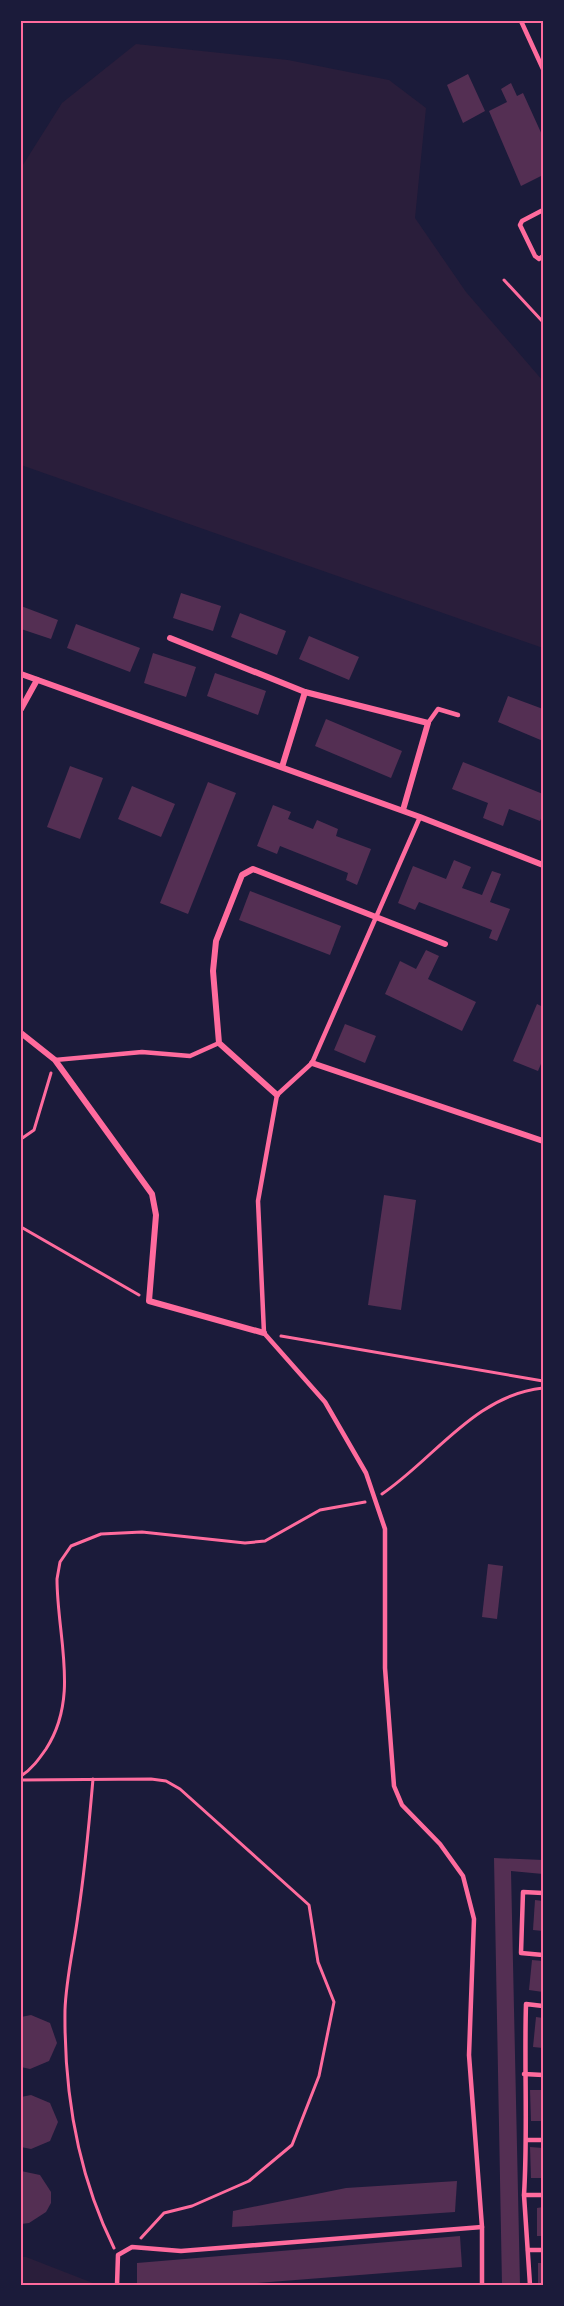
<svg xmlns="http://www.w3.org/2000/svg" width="564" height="2306" font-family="Spectral,serif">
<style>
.green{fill:#2a1e3b}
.building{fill:#542f53}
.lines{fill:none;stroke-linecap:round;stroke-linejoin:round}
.path{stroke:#ff6b9d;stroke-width:3}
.service{stroke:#ff6b9d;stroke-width:4.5}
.minor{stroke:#ff6b9d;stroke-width:6}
.neatline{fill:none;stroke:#ff6b9d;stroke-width:2}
</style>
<rect width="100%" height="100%" fill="#1b1b3a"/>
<g class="green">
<polygon points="136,44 288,60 389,80 426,108 415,218 466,292 543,381 543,648 21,465 21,168 62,103"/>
<polygon points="21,2257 26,2257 98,2285 21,2285"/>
</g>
<g class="building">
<polygon points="468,74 485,111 463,123 447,85"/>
<polygon points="511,83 517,96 523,93 543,137 543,175 521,186 489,111 507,102 501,89"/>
<polygon points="181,593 221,606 213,631 173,618"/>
<polygon points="21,606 58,620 51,639 21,629"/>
<polygon points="240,613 286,631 277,655 231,637"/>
<polygon points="76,624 140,648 130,672 67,648"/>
<polygon points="309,636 359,657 349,680 299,659"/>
<polygon points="153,653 196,667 186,697 144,683"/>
<polygon points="215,673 266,691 258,715 207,696"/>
<polygon points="508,696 543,709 543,741 498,722"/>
<polygon points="326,719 402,751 391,778 315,746"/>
<polygon points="463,762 543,794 543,814 540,821 509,809 503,826 483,818 488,803 452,789"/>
<polygon points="70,766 103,778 80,839 47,827"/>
<polygon points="208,782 236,793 188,914 160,903"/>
<polygon points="132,786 175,804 161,837 118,819"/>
<polygon points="273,805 291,812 288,819 313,829 317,820 338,829 336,836 371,849 357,885 346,880 348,873 280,846 277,854 257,846"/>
<polygon points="454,860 471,867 462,888 482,895 492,871 501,874 490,902 510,909 497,941 489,938 492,930 419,902 415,910 398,903 413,866 446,879"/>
<polygon points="250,891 341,926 330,955 239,920"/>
<polygon points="426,950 439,956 428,979 476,1002 462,1031 385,994 400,961 416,969"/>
<polygon points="537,1004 543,1007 543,1059 538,1071 513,1061"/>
<polygon points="345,1024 376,1036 365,1063 334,1050"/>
<polygon points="384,1195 416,1200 401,1310 368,1305"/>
<polygon points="488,1564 503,1566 497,1619 482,1617"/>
<polygon points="494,1858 543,1860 543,1874 511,1871 520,2285 502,2285"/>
<polygon points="535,1900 543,1901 543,1931 533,1930"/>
<polygon points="532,1960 543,1961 543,1992 529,1990"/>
<polygon points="31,2015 50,2023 57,2043 49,2061 30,2069 21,2067 21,2017"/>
<polygon points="536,2017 543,2018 543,2048 533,2047"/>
<polygon points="530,2090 543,2090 543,2121 531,2121"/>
<polygon points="31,2095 50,2103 58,2122 50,2141 31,2149 21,2147 21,2097"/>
<polygon points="530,2147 543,2148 543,2178 531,2178"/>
<polygon points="21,2171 40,2175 51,2192 51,2203 46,2212 29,2223 21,2224"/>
<polygon points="457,2181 455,2212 232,2227 233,2211 346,2188"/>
<polygon points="543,2207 543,2236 537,2236 537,2208"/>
<polygon points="460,2236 462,2267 230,2285 137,2285 137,2263"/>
<rect x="538" y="2263" width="5" height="22"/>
</g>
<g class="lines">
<g class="path">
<polyline points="504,280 543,322"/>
<polyline points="21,1139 34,1130 51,1073"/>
<polyline points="21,1227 139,1295"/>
<polyline points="281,1336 543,1381"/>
<path d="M382 1494C435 1458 475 1395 543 1388"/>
<path d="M21 1776C32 1769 39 1759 46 1749 80 1697 57 1637 57 1579L60 1562 71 1546 101 1534 142 1532 245 1543 265 1541 320 1510 365 1502"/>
<path d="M93 1779C89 1825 85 1870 78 1915 74 1946 66 1979 65 2010 64 2093 77 2173 114 2248"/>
<polyline points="21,1780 151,1779 166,1781 180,1789 309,1905 318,1962 334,2002 319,2076 292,2145 249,2181 192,2206 164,2213 141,2238"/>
</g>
<g class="service">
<polyline points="521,21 543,69"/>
<polyline points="543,210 522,221 520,225 535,256 539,259 543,256"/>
<polyline points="428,723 438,709 458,715"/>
<polyline points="420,817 312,1063 277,1095 258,1201 264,1333 325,1402 366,1473 385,1529 385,1668 394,1786 402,1805 440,1844 463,1876 474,1919 469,2055 482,2227 482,2285"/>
<polyline points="55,1060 142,1052 190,1056 219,1043"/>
<polyline points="543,1893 523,1892 521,1953 543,1955"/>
<polyline points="524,2074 543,2075"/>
<polyline points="527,2140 543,2140"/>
<path d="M524 2195C528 2131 524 2068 526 2004L543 2006"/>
<polyline points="528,2250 543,2250"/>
<polyline points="117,2285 118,2255 132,2247 181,2251 482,2227"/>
<polyline points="530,2285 524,2195 543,2195"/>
</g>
<g class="minor">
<polyline points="170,638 305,692 428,723 403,810"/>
<polyline points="21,674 420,817 543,865"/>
<polyline points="21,709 37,680"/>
<polyline points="282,767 305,692"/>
<polyline points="21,1033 55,1060 152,1194 156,1215 149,1301 264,1333"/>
<polyline points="312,1063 543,1141"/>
<polyline points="277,1095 219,1043 213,971 216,941 242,875 253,869 445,944"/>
</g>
</g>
<rect width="564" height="2306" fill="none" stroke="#1b1b3a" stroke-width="45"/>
<rect x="22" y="22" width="520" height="2262" class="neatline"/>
</svg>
